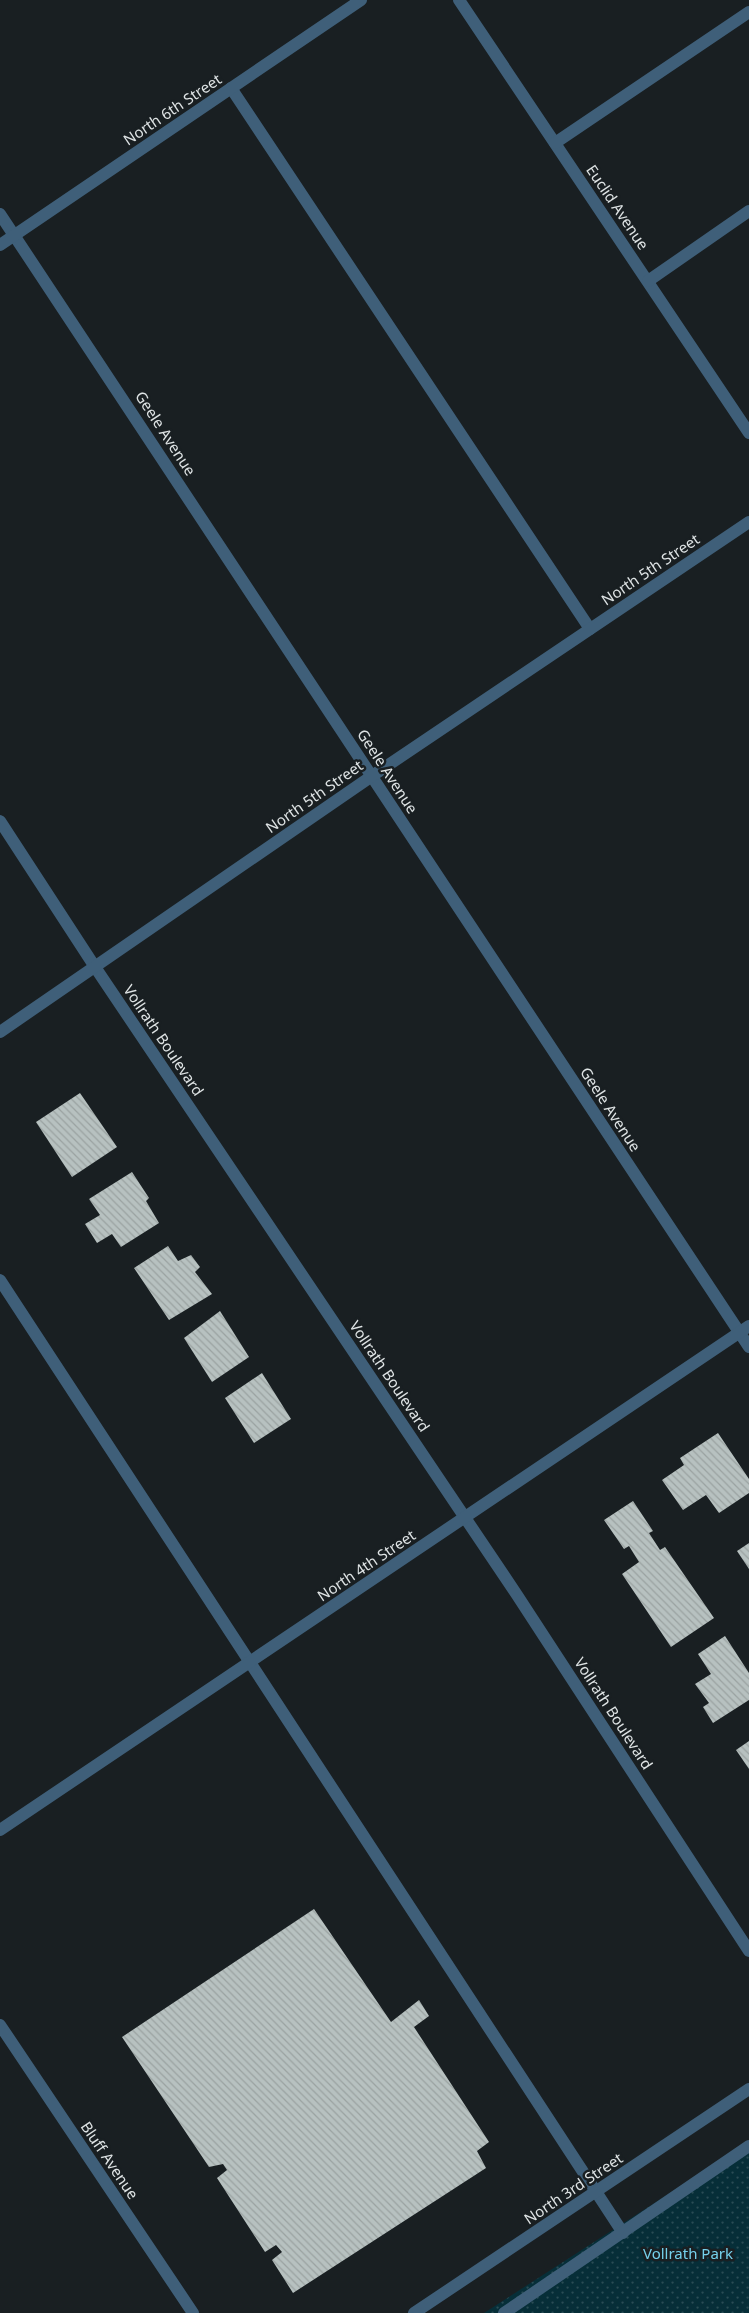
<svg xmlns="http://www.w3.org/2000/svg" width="749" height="2313" font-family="'Noto Sans',sans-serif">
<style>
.green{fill:url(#green-dots)}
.building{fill:url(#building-back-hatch)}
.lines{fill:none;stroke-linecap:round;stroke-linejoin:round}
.minor{stroke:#3f5f79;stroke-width:12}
.labels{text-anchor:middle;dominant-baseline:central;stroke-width:5;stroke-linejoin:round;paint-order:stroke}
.street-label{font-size:15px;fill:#dfe4e5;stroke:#191f22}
.park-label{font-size:15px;fill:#75d1ec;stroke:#191f22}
</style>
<defs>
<pattern id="green-dots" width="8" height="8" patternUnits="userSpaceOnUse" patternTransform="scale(1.25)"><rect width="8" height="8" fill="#062e38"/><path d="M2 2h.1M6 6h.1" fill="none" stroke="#2a4c55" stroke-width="1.8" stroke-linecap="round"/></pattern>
<pattern id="building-back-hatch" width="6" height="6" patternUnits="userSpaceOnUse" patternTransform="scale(1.25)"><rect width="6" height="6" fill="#b7c1c0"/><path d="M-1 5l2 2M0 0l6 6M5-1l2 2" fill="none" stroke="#9aa2a1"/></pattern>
</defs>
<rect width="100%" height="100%" fill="#191f22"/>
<polygon class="green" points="749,2142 749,2313 484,2313"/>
<g class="building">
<polygon points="80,1093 117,1147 72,1177 36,1122"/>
<polygon points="132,1172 149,1198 146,1201 159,1223 121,1247 112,1234 97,1243 85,1224 100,1215 89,1199"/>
<polygon points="168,1246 178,1261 191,1255 200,1267 195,1272 212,1294 169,1320 134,1268"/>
<polygon points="220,1311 249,1357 212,1382 184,1338"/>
<polygon points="262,1373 291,1419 254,1443 225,1398"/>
<polygon points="718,1433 749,1479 749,1493 719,1513 706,1495 683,1510 662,1480 684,1465 680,1458"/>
<polygon points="633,1501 653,1531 649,1533 660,1550 665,1547 714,1618 671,1647 622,1574 639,1562 629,1546 624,1549 604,1520"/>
<polygon points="749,1543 749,1569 737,1551"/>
<polygon points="725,1636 749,1673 749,1700 713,1723 703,1707 709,1703 695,1684 711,1674 698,1654"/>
<polygon points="749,1741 749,1769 736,1750"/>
<polygon points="314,1909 391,2022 419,2000 429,2016 414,2027 489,2142 477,2151 486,2168 293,2293 272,2260 282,2252 276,2245 265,2252 217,2178 227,2170 223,2164 209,2167 122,2037"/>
</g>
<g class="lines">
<g class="minor">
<polyline points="459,0 749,433"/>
<polyline points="231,88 590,629"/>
<polyline points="555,143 749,12"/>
<polyline points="0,214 749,1347"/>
<polyline points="0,245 361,0"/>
<polyline points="648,281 749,211"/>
<polyline points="0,821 95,967 517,1595 749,1951"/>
<polyline points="0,1032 372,776 749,522"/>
<polyline points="0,1280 623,2233"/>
<polyline points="0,1830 749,1326"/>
<polyline points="0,2025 193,2313"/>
<polyline points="414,2313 749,2089"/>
<polyline points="504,2313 749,2146"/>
</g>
</g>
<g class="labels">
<g class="street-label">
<text transform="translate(172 109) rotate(-34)">North 6th Street</text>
<text transform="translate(618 207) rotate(56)">Euclid Avenue</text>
<text transform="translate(166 433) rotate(57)">Geele Avenue</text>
<text transform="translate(650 569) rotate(-34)">North 5th Street</text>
<text transform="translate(388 771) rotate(57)">Geele Avenue</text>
<text transform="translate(314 796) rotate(-35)">North 5th Street</text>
<text transform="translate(164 1040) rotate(56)">Vollrath Boulevard</text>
<text transform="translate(611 1109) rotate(57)">Geele Avenue</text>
<text transform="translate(390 1376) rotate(56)">Vollrath Boulevard</text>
<text transform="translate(366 1565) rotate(-34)">North 4th Street</text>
<text transform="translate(614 1713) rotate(57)">Vollrath Boulevard</text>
<text transform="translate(110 2160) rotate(56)">Bluff Avenue</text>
<text transform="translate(573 2188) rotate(-34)">North 3rd Street</text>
</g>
<g class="park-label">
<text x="688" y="2253">Vollrath Park</text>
</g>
</g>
</svg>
